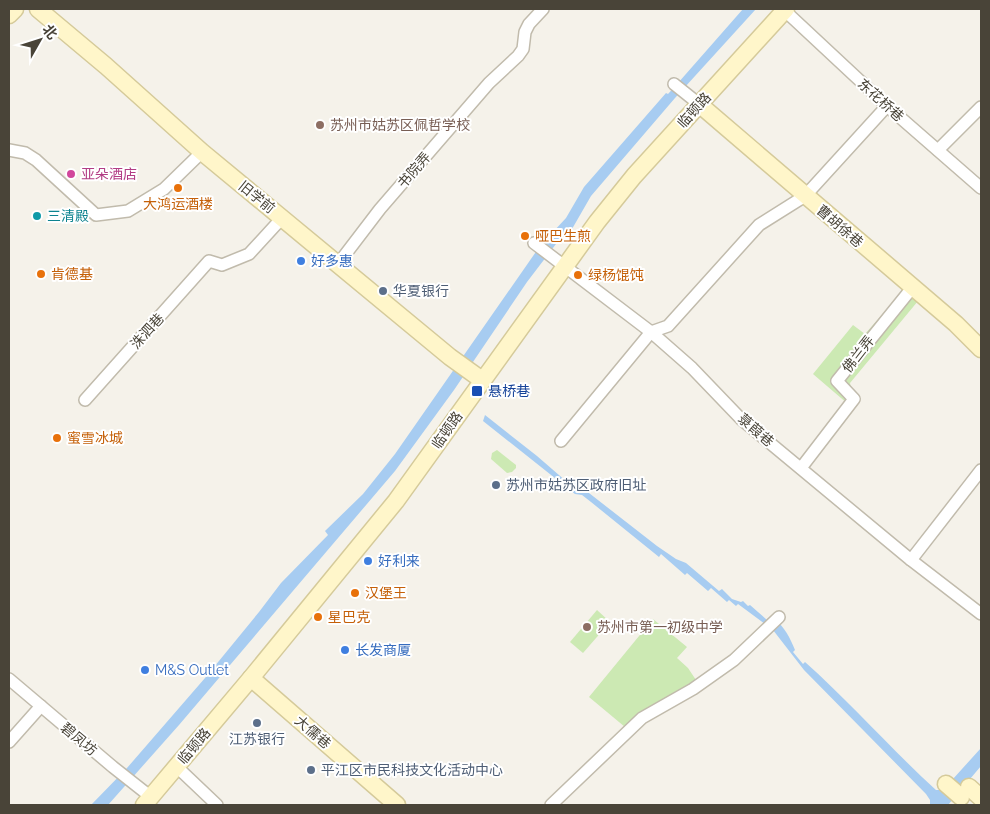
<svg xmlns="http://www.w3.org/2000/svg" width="990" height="814" font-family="Raleway,'Noto Sans SC',sans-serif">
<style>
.green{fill:#cce9b3}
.water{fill:#a7ccf1}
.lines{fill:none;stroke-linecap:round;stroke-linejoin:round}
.street-casing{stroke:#c1bbac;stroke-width:14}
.secondary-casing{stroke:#d5ca9a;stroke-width:19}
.street{stroke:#fff;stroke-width:11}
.secondary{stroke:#fff6ca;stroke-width:16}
.education-dot{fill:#8d6e63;stroke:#fff;stroke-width:2}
.hotel-dot{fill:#d1479c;stroke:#fff;stroke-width:2}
.food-dot{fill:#e8710a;stroke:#fff;stroke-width:2}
.culture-dot{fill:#0f9aa8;stroke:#fff;stroke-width:2}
.shop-dot{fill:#3f7fe0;stroke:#fff;stroke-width:2}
.service-dot{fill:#5c6f8a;stroke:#fff;stroke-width:2}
.transit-dot{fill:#1a4fb4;stroke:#fff;stroke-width:2}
.labels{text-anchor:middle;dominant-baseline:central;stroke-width:4;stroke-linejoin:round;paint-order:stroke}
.street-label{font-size:14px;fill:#494438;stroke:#fff}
.education-label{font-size:14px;fill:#785e54;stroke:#fff;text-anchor:start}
.hotel-label{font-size:14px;fill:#b23c85;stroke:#fff;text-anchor:start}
.food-label{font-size:14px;fill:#c56008;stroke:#fff;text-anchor:start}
.culture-label{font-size:14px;fill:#0d838f;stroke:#fff;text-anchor:start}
.shop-label{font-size:14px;fill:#366cbe;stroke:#fff;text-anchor:start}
.service-label{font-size:14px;fill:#4e5e75;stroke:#fff;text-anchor:start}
.transit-label{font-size:14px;fill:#164399;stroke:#fff;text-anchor:start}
</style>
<rect width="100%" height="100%" fill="#f5f2ea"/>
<g class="green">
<polygon points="904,290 918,301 850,383 853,397 848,404 813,374 853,325 865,334"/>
<polygon points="497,450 516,465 516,468 512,472 507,473 491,459 492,453"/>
<polygon points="597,610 610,622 583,653 570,642"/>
<polygon points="653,619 687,647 677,658 688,668 698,683 625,727 589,697"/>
</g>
<g class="water">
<polygon points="743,9 756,9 675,98 591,196 572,229 556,244 527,282 454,390 395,471 179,725 108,805 91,805 127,768 205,678 259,612 281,583 328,535 325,531 363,494 395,454 540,246 566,218 584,187 666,93 668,94 678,83"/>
<path d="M485 415 537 456 567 482 571 479 657 546 676 559 686 563 719 591 722 589 732 599 741 602 743 601 748 606 750 605 767 620 774 619C785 627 790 638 795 650L793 652 803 664 805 662C851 703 891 749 936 790H943L981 748V766L948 805H930V800L926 794 804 670 773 630 738 604 736 606 729 600 727 602 711 588 708 591 687 573 685 575 661 554 659 557 591 502 582 495 575 494 483 421Z"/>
</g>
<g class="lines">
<g class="street-casing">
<g id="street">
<polyline points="783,9 887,106 981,188"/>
<polyline points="674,84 699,104"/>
<polyline points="9,150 25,153 36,160 96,215 128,211 164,189 202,152"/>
<polyline points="938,150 981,107"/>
<polyline points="534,243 651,332 692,368 741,419 911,560 981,614"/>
<polyline points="338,264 380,209 489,83 518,56 523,49 525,32 529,24 543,9"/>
<polyline points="85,400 209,261 222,265 249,254 282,218"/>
<polyline points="561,441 651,332 668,326 759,225 805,196 887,106"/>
<polyline points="801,468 854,399 837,381 912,288"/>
<polyline points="911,560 981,470"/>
<polyline points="9,679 113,767 151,797"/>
<polyline points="9,742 41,706"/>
<polyline points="177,767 217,805"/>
<polyline points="551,805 642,718 693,689 734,660 779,617"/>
</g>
</g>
<g class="secondary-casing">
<g id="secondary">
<polyline points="38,9 106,66 202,152 450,357 482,380"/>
<polyline points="9,15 15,9"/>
<polyline points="699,104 956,324 981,349"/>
<polyline points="251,678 397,805"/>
<polyline points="946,784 961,797"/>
<polyline points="969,787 981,798"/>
<polyline points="144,805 251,678 396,501 597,222 634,176 786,9"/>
</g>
</g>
<use href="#street" class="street"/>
<use href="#secondary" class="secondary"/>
</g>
<g class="education-dot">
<circle cx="320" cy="125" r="5"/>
<circle cx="587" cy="627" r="5"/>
</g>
<circle class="hotel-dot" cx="71" cy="174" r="5"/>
<g class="food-dot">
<circle cx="178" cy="188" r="5"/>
<circle cx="525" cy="236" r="5"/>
<circle cx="41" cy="274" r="5"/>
<circle cx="578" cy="275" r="5"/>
<circle cx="57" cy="438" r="5"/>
<circle cx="355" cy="593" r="5"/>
<circle cx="318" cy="617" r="5"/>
</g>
<circle class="culture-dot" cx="37" cy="216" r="5"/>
<g class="shop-dot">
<circle cx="301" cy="261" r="5"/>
<circle cx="368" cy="561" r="5"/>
<circle cx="345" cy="650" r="5"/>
<circle cx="145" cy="670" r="5"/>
</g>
<g class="service-dot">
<circle cx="383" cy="291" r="5"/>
<circle cx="496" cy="485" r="5"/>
<circle cx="257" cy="723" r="5"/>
<circle cx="311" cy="770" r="5"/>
</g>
<rect class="transit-dot" x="471" y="385" width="12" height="12" rx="2.5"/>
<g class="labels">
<g class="street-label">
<text transform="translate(881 100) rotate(42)">东花桥巷</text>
<text transform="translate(694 110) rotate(-48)">临顿路</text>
<text transform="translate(414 170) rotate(-49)">书院弄</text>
<text transform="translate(257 197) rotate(39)">旧学前</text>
<text transform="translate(840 226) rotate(41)">曹胡徐巷</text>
<text transform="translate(147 331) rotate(-48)">洙泗巷</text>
<text transform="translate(858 354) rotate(-52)">佛兰弄</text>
<text transform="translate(447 430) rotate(-55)">临顿路</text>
<text transform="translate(756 430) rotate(41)">菉葭巷</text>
<text transform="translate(313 732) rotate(41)">大儒巷</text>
<text transform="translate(79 739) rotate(40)">碧凤坊</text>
<text transform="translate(194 746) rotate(-50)">临顿路</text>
</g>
<g class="education-label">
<text x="330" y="125">苏州市姑苏区佩哲学校</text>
<text x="597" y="627">苏州市第一初级中学</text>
</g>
<g class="hotel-label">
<text x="81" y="174">亚朵酒店</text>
</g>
<g class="food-label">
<text x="178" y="204" text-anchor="middle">大鸿运酒楼</text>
<text x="535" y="236">哑巴生煎</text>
<text x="51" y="274">肯德基</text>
<text x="588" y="275">绿杨馄饨</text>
<text x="67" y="438">蜜雪冰城</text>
<text x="365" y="593">汉堡王</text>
<text x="328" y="617">星巴克</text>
</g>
<g class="culture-label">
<text x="47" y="216">三清殿</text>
</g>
<g class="shop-label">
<text x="311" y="261">好多惠</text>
<text x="378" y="561">好利来</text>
<text x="355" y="650">长发商厦</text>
<text x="155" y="670">M&amp;S Outlet</text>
</g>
<g class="service-label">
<text x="393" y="291">华夏银行</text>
<text x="506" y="485">苏州市姑苏区政府旧址</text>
<text x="257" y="739" text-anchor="middle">江苏银行</text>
<text x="321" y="770">平江区市民科技文化活动中心</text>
</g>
<g class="transit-label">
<text x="488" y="391">悬桥巷</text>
</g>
</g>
<rect width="990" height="814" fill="none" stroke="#494438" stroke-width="20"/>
<g transform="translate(40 40) rotate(51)" stroke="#ffffff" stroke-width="4" paint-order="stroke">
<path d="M0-4L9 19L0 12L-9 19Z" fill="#494438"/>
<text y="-8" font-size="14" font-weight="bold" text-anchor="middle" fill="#494438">北</text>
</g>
</svg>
